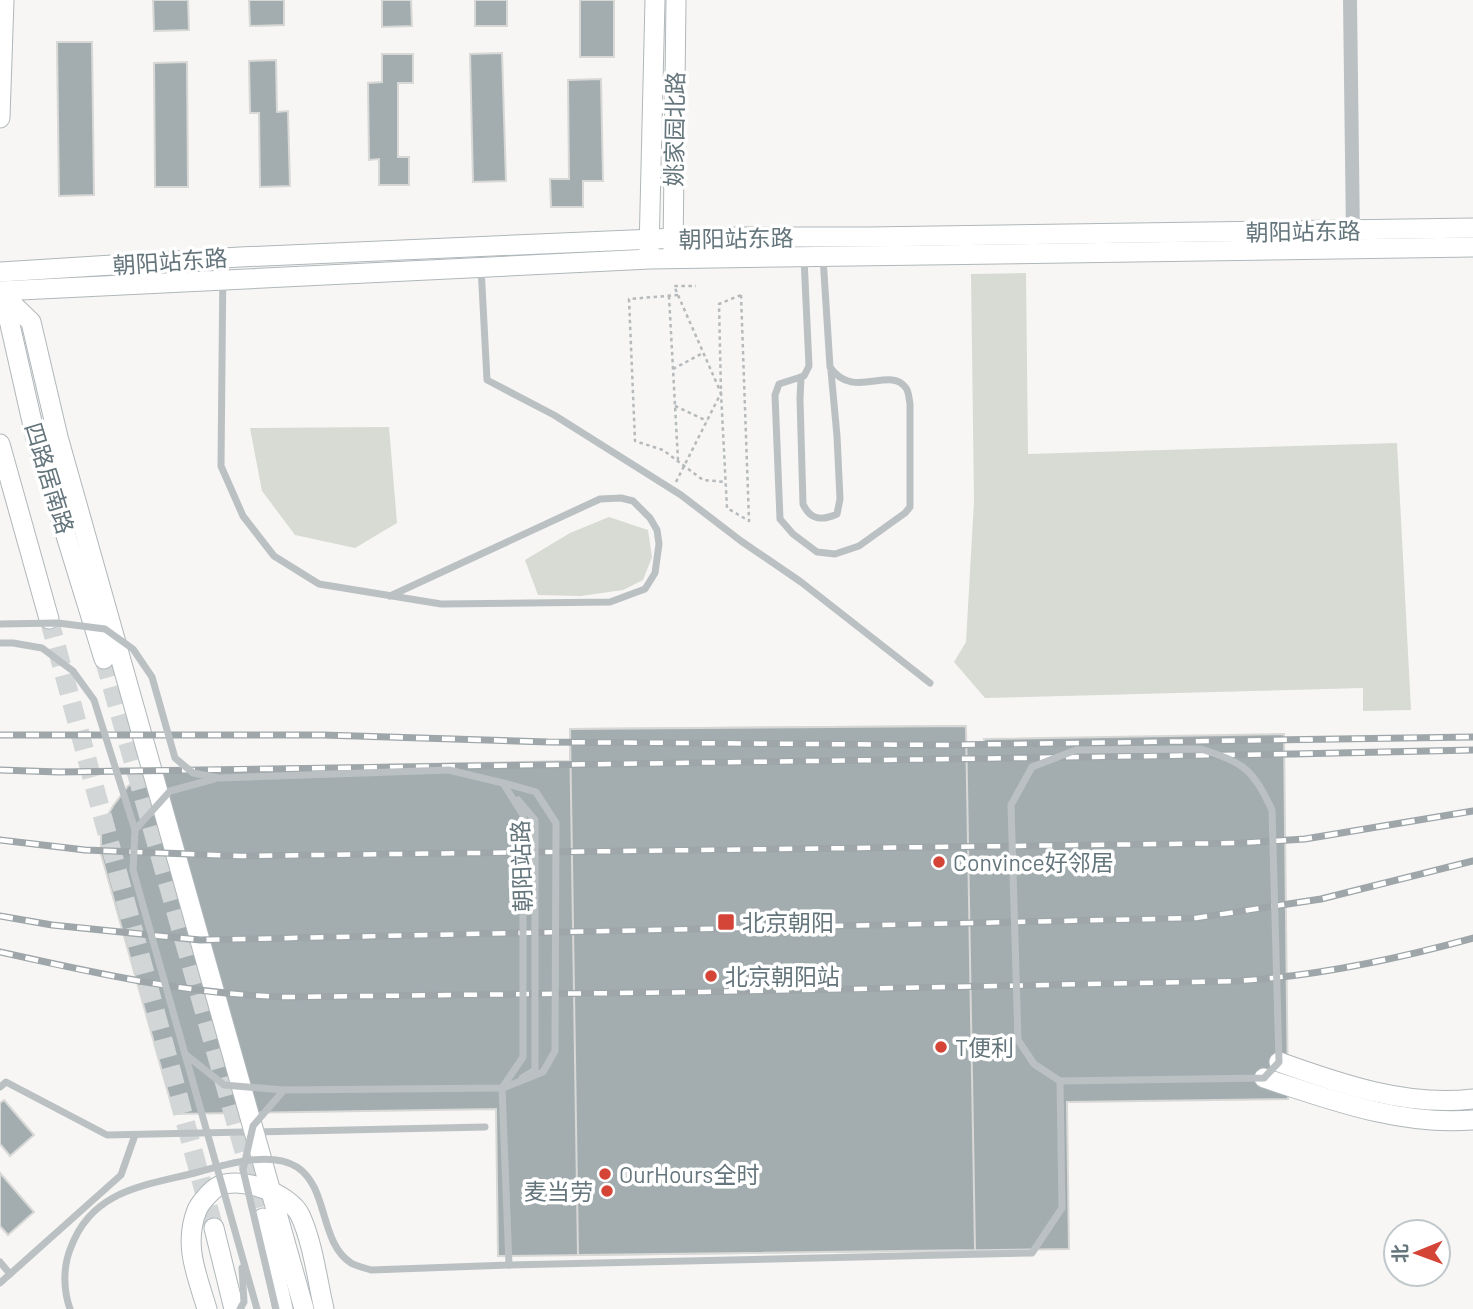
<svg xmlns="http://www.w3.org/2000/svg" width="1473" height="1309" font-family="Barlow,'Noto Sans SC',sans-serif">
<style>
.green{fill:#d7dbd3}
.building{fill:#a3adb0;stroke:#d8d8d6;stroke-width:2}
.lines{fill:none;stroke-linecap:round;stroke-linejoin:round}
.secondary-tunnel{stroke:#d2d6d6;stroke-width:19;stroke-dasharray:19 10;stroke-linecap:butt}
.secondary-casing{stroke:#b0b7ba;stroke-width:21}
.path{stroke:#b6babc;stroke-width:2.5;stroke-dasharray:3.5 3.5;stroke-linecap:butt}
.lane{stroke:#bbc1c3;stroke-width:7}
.street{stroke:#bbc1c3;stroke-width:14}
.secondary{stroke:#fff;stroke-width:19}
.rail-casing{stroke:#9ea6a9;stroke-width:7}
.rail{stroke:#fff;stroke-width:4.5;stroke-dasharray:13;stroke-linecap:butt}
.lane-bridge{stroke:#bbc1c3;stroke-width:7}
.poi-dot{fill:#d44437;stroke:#fff;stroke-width:2.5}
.labels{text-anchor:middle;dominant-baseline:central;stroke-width:7;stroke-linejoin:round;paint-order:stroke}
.street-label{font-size:23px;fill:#64757c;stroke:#fff}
.poi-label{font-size:23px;fill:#64757c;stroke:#fff;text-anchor:start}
</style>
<rect width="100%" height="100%" fill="#f7f6f4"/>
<g class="green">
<polygon points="1026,273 1028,454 1397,443 1411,710 1363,711 1363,688 985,698 954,662 966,642 974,501 971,274"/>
<polygon points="389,427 397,523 355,548 295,535 262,491 250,428"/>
<polygon points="609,517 648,530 652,557 643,580 623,590 581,596 538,595 525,560 570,533"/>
</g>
<g class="building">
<polygon points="153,0 188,0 189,30 154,31"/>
<polygon points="249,0 284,0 284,25 250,26"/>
<polygon points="382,0 411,0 412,26 382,27"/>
<rect x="475" y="0" width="32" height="26"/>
<rect x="580" y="0" width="34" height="57"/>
<polygon points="57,42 92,42 94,195 59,196"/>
<polygon points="502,53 506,181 473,182 470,54"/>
<polygon points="382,54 413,54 413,83 398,83 398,157 409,157 409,185 379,185 379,159 369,160 368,83 382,82"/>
<polygon points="276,60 277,112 288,111 290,186 260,187 259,113 250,113 249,61"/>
<polygon points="187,62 188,187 155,187 154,63"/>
<polygon points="601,79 603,181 583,181 583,207 551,207 550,179 569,179 568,80"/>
<polygon points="966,726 966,746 985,746 984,739 1284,734 1288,1099 1067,1102 1069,1249 498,1256 496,1109 174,1114 101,854 101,834 106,818 113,806 128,786 148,774 171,769 570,761 570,729"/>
<polygon points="966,726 975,1250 578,1255 570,729"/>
<polygon points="4,1100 34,1135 10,1156 0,1144 0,1103"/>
<polygon points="0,1173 34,1212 8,1235 0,1226"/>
</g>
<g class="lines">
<g class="secondary-tunnel">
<polyline points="49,619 214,1228"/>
<polyline points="104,659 263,1218"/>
</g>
<g class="secondary-casing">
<g id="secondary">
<polyline points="0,118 4,0"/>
<polyline points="649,251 655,0"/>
<polyline points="673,251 676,0"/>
<polyline points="0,272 240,257 701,237 869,237 1473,228"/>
<polyline points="0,291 650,259 1473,247"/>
<polyline points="0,292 31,322 58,437 304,1309"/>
<polyline points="0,295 9,320 35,435 104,659"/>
<polyline points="0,444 49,619"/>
<path d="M1279 1062C1340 1084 1407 1107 1473 1099"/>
<path d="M1264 1078C1331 1100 1401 1126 1473 1120"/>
<polyline points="263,1218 283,1309"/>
<polyline points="214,1228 234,1309"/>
<path d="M207 1309C197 1275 183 1245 197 1210 200 1203 212 1189 219 1186 241 1176 289 1193 300 1215 313 1243 317 1279 324 1309"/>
</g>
</g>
<g class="path">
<polyline points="678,295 629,299 635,441 663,450 703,480 726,482"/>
<polygon points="741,295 749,521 727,508 721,393 719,304"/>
<polyline points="669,296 678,460"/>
<polyline points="673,369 703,353"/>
<polyline points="675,406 707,421"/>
<polyline points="676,482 721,393 674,286 696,286"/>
</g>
<g class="lane">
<path d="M804 258 809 366 804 376 779 384 775 395 780 519 793 534 817 552 835 554 859 546 905 513 910 507V404C909 399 909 392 906 388 890 365 853 401 830 367L823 257"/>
<polyline points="223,260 221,466 243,516 274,556 319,584 441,604 610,602 645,589 655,573 659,544 657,530 650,518 633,501 621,498 600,499 390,596"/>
<polyline points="481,267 487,380 554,415 681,495 741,541 801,582 930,683"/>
<path d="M801 377 800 399 803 504C810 520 822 521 837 514L840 499 837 436 831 371"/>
<polyline points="0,1087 6,1082 107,1135 485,1127"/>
<polyline points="0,1262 10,1274"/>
<polyline points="509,1265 1032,1253 1062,1208 1060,1081"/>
<polyline points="0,1283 121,1175 135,1135"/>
</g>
<polyline class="street" points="1350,0 1353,237"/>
<use href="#secondary" class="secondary"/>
<g class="rail-casing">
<g id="rail">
<polyline points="0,735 323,735 548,742 945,745 1473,737"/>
<polyline points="0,770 59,772 1293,754 1473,750"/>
<polyline points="0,840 85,850 241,856 1241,843 1305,839 1473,811"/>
<polyline points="0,916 52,925 200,940 1196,918 1321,899 1473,861"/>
<path d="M0 952C94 973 188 994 285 997L704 992 1237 981C1316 976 1397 959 1473 938"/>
</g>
</g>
<use href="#rail" class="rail"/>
<g class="lane-bridge">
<polyline points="0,624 58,623 105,629 133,649 152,677 175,758 193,773 219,778 449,770 503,783 523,815 523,1057 502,1088 284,1090 253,1126 243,1170 276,1309"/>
<polyline points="0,643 13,643 42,648 73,671 94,700 135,830 133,870 257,1309"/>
<path d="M1201 749C1244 763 1252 768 1272 810L1279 1062 1264 1078 1060 1081 1034 1064 1018 1040 1011 805 1032 767 1076 750Z"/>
<polyline points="518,800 535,820 535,1070 522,1078"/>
<polyline points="135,830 170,791 214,779"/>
<polyline points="185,1054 224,1085 284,1090"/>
<polyline points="503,1088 543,1072 555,1051 556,823 536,792 504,783"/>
<path d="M70 1309C63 1289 63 1266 71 1247 93 1189 145 1186 198 1172 225 1165 270 1150 297 1167 329 1188 319 1242 351 1263 356 1266 365 1268 371 1270L509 1265 502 1088"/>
<polyline points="240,1309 244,1302 242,1268"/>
</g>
</g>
<g class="poi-dot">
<circle cx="939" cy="862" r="7"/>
<rect x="717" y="913" width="18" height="18" rx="3.5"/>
<circle cx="711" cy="976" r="7"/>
<circle cx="941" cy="1047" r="7"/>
<circle cx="605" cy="1174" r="7"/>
<circle cx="607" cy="1191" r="7"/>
</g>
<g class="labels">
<g class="street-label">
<text transform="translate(674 129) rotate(-89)">姚家园北路</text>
<text transform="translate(1303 231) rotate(-1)">朝阳站东路</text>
<text transform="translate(736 238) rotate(-1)">朝阳站东路</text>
<text transform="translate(170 261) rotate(-4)">朝阳站东路</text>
<text transform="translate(50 478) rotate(73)">四路居南路</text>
<text transform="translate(521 866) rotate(-92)">朝阳站路</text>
</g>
<g class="poi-label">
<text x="953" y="862">Convince好邻居</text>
<text x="742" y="922">北京朝阳</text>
<text x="725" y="976">北京朝阳站</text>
<text x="955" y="1047">T便利</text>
<text x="619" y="1174">OurHours全时</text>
<text x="593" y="1191" text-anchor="end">麦当劳</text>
</g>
</g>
<g transform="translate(1417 1253) rotate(269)"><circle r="33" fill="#ffffff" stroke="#c1c8cb" stroke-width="2"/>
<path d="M0-5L12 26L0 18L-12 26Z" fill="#d44437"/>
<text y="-10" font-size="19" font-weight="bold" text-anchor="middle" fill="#64757c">北</text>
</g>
</svg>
